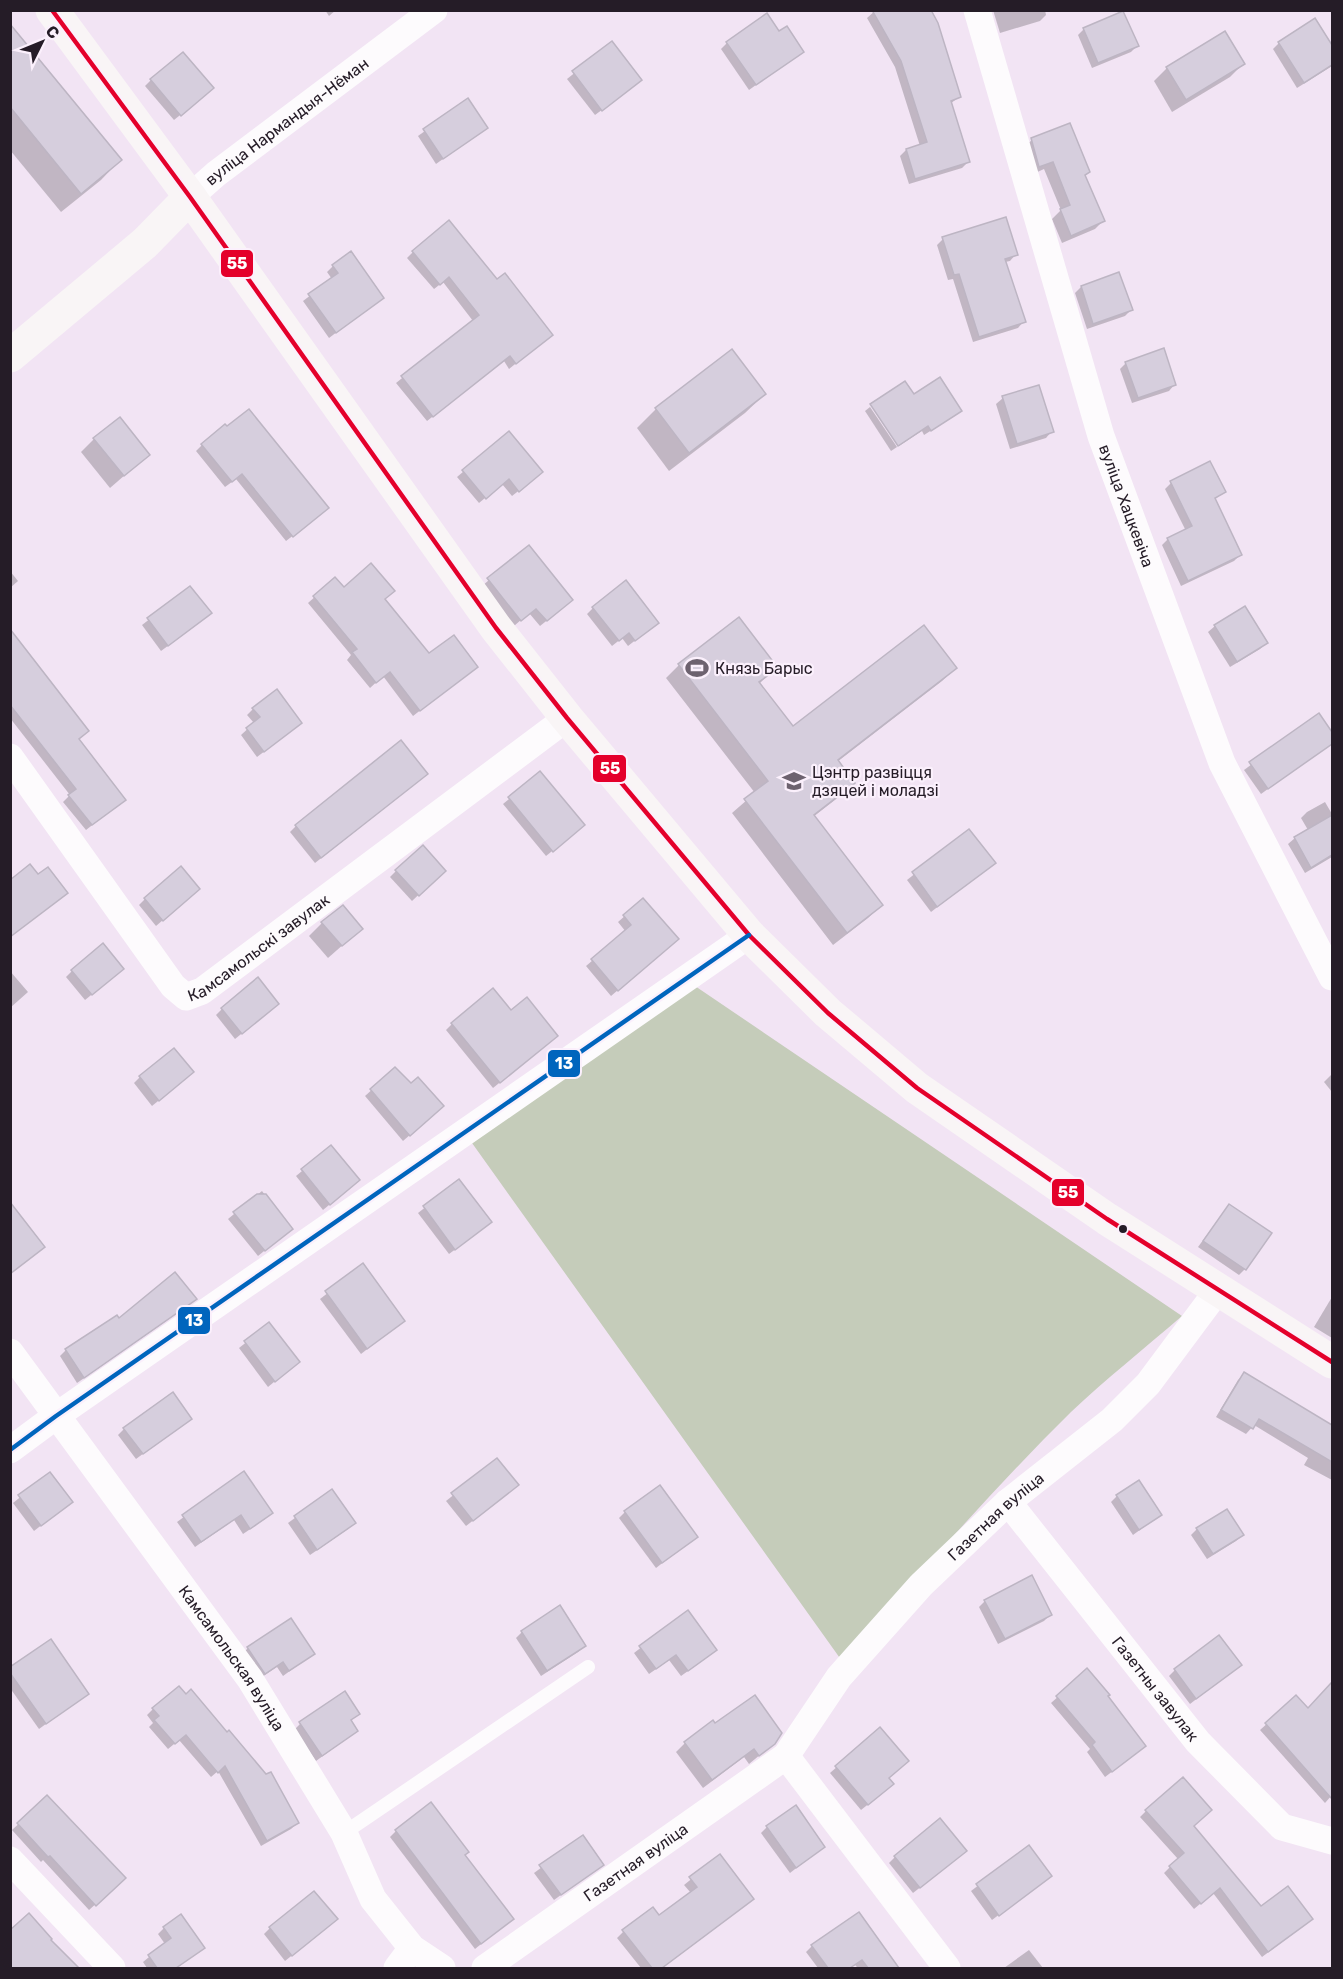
<svg xmlns="http://www.w3.org/2000/svg" width="1343" height="1979" font-family="Rubik,sans-serif">
<style>
.forest{fill:#c5ccba}
.shadow{fill:#0003}
.building{fill:#d6cedd;stroke:#bdb5c3;stroke-width:1.5}
.lines{fill:none;stroke-linecap:round;stroke-linejoin:round}
.lane{stroke:#fdfbfd;stroke-width:14}
.street{stroke:#fdfbfd;stroke-width:27}
.secondary{stroke:#f9f5f6;stroke-width:33}
.bus-1-casing{stroke:#fbf0fc;stroke-width:9}
.bus-2-casing{stroke:#fbf0fc;stroke-width:9}
.bus-1{stroke:#e4002b;stroke-width:4.5}
.bus-2{stroke:#0065bd;stroke-width:4.5}
.bus-dot{fill:#251c27;stroke:#fbf0fc;stroke-width:2}
.labels{text-anchor:middle;dominant-baseline:central;stroke-width:4.5;stroke-linejoin:round;paint-order:stroke}
.street-label{font-size:16px;fill:#251c27;stroke:#fbf0fc}
.poi-label{font-size:16px;fill:#251c27;stroke:#fbf0fc;text-anchor:start}
.line-badge{stroke:#fbf0fc;stroke-width:2}
.badge-label{font-size:16px;text-anchor:middle;font-weight:bold;fill:#fff}
</style>
<rect width="100%" height="100%" fill="#f2e4f4"/>
<path class="forest" d="M695 986 1182 1316C1145 1348 1106 1379 1071 1412 991 1491 917 1577 842 1661L472 1143Z"/>
<g class="shadow">
<polygon points="325,10 336,10 329,16"/>
<polygon points="876,10 959,97 950,104 968,162 962,168 909,184 900,156 906,150 920,146 895,67 867,18"/>
<polygon points="993,10 1045,10 1046,15 1040,21 1000,33"/>
<polygon points="1315,20 1332,48 1332,66 1297,88 1273,49 1279,43"/>
<polygon points="10,29 120,160 101,180 61,212 10,150"/>
<polygon points="1084,29 1137,46 1131,52 1092,68 1078,35"/>
<polygon points="779,33 802,52 749,90 721,49 727,43"/>
<polygon points="1224,34 1243,64 1230,77 1172,112 1154,81 1167,68"/>
<polygon points="612,43 634,86 595,115 567,79"/>
<polygon points="151,80 206,94 174,120 145,86"/>
<polygon points="468,100 486,128 436,164 418,136"/>
<polygon points="1032,140 1089,172 1084,177 1103,221 1095,229 1062,243 1052,219 1061,210 1044,169 1031,175 1023,148"/>
<polygon points="943,239 1016,254 1010,261 1005,262 1024,321 1018,328 973,342 953,279 948,280 937,245"/>
<polygon points="413,252 497,281 551,335 509,369 504,361 427,421 396,383 473,321 443,282 434,289 407,258"/>
<polygon points="333,266 382,298 329,338 303,301 332,279 327,272"/>
<polygon points="1081,287 1131,310 1125,316 1087,329 1075,293"/>
<polygon points="1126,363 1175,384 1169,391 1132,403 1120,369"/>
<polygon points="765,394 745,413 669,471 637,428 656,409"/>
<polygon points="913,397 954,416 924,435 922,431 899,446 872,405"/>
<polygon points="1003,398 1052,431 1046,438 1010,449 996,404"/>
<polygon points="870,407 897,447 891,451 865,411"/>
<polygon points="509,433 535,478 512,496 502,484 479,503 457,477"/>
<polygon points="94,439 148,455 110,488 81,452"/>
<polygon points="202,445 321,514 286,541 236,479 225,487 196,451"/>
<polygon points="1209,463 1224,492 1214,500 1240,555 1234,561 1181,586 1162,545 1168,539 1186,531 1165,489 1171,483"/>
<polygon points="528,547 565,606 540,626 529,613 514,626 482,586"/>
<polygon points="10,571 18,581 10,588"/>
<polygon points="335,579 344,589 384,599 429,655 476,667 413,716 383,676 370,688 347,660 351,655 308,603"/>
<polygon points="190,588 204,619 161,651 142,625"/>
<polygon points="593,608 651,628 628,646 622,638 612,646 587,614"/>
<polygon points="1244,608 1266,643 1260,649 1230,667 1208,632 1215,626"/>
<polygon points="10,633 118,805 86,830 63,802 70,795 10,718"/>
<polygon points="679,665 776,667 759,684 793,728 955,668 942,681 837,762 853,783 840,796 813,817 881,905 868,918 833,945 732,813 755,793 666,678"/>
<polygon points="253,709 294,729 257,757 241,735 254,723 247,715"/>
<polygon points="1319,715 1332,735 1332,743 1261,794 1244,770"/>
<polygon points="540,773 577,831 546,856 503,804"/>
<polygon points="420,780 315,863 290,832 296,826"/>
<polygon points="1325,802 1332,814 1332,857 1305,873 1288,844 1295,838 1308,830 1301,818 1307,812"/>
<polygon points="969,831 994,863 931,912 907,880"/>
<polygon points="396,871 444,871 412,901 390,877"/>
<polygon points="192,895 156,926 139,905 145,899"/>
<polygon points="643,900 671,945 611,996 586,966 626,932 618,922"/>
<polygon points="342,907 361,929 328,958 309,936 322,923"/>
<polygon points="10,971 28,992 10,1008"/>
<polygon points="72,971 116,975 85,1000 66,977"/>
<polygon points="222,1009 271,1010 235,1039 216,1015"/>
<polygon points="511,1012 550,1042 493,1088 446,1030 452,1024"/>
<polygon points="395,1069 436,1112 403,1141 365,1096"/>
<polygon points="1332,1074 1332,1092 1324,1082"/>
<polygon points="140,1077 186,1078 152,1106 134,1083"/>
<polygon points="331,1147 352,1186 323,1210 296,1176"/>
<polygon points="459,1181 484,1228 449,1254 418,1213"/>
<polygon points="262,1191 291,1229 258,1256 228,1219"/>
<polygon points="1229,1205 1245,1269 1239,1275 1198,1247"/>
<polygon points="363,1266 403,1321 361,1354 320,1299"/>
<polygon points="1332,1297 1332,1338 1314,1327"/>
<polygon points="195,1299 189,1305 77,1383 60,1356 66,1350 119,1320"/>
<polygon points="269,1324 298,1362 268,1387 239,1348"/>
<polygon points="1244,1374 1332,1426 1332,1480 1304,1465 1308,1458 1254,1425 1246,1434 1216,1417 1238,1380"/>
<polygon points="190,1419 136,1459 118,1435 124,1429"/>
<polygon points="497,1460 511,1491 466,1526 446,1501"/>
<polygon points="244,1473 265,1519 243,1534 234,1520 195,1547 177,1522"/>
<polygon points="49,1474 71,1502 34,1531 13,1503"/>
<polygon points="332,1491 348,1529 310,1555 288,1523"/>
<polygon points="1117,1496 1160,1515 1133,1535 1111,1502"/>
<polygon points="625,1512 696,1537 656,1568 619,1518"/>
<polygon points="1197,1529 1242,1535 1236,1541 1207,1559 1191,1535"/>
<polygon points="985,1601 1050,1615 1044,1621 998,1644 979,1607"/>
<polygon points="687,1612 709,1656 681,1676 669,1660 649,1674 634,1653"/>
<polygon points="522,1632 585,1646 578,1652 541,1676 516,1638"/>
<polygon points="248,1648 313,1654 283,1676 277,1667 259,1679 242,1654"/>
<polygon points="1240,1665 1190,1704 1169,1676 1175,1670"/>
<polygon points="10,1669 87,1694 39,1729 10,1688"/>
<polygon points="1087,1671 1107,1696 1138,1752 1105,1777 1087,1752 1090,1749 1051,1703"/>
<polygon points="1332,1684 1332,1733 1330,1736 1332,1738 1332,1795 1325,1803 1260,1730 1296,1698 1307,1710"/>
<polygon points="344,1694 358,1713 350,1721 357,1731 316,1761 294,1730 300,1724"/>
<polygon points="185,1696 297,1823 291,1829 261,1846 218,1771 211,1777 179,1740 168,1749 149,1727 153,1723 147,1715 153,1709"/>
<polygon points="715,1725 774,1743 749,1764 744,1757 703,1788 676,1752 685,1743"/>
<polygon points="880,1729 888,1778 886,1790 861,1810 830,1773"/>
<polygon points="47,1798 118,1884 89,1910 43,1860 41,1862 12,1830"/>
<polygon points="1146,1811 1193,1827 1261,1908 1305,1925 1262,1957 1213,1893 1194,1909 1164,1873 1178,1859 1140,1817"/>
<polygon points="767,1827 823,1847 790,1873 761,1833"/>
<polygon points="396,1831 512,1919 475,1949 390,1837"/>
<polygon points="583,1837 602,1865 554,1900 534,1873"/>
<polygon points="1029,1847 1050,1876 992,1920 971,1891"/>
<polygon points="720,1856 752,1899 662,1968 641,1968 617,1938 623,1932 658,1917 691,1893 684,1885"/>
<polygon points="895,1857 959,1857 913,1893 889,1863"/>
<polygon points="330,1925 285,1961 264,1934 270,1928"/>
<polygon points="164,1928 203,1948 176,1968 147,1968 143,1962 165,1944 158,1934"/>
<polygon points="10,1932 49,1940 77,1968 10,1968"/>
<polygon points="812,1946 892,1961 884,1968 858,1968 855,1965 850,1968 818,1968 806,1952"/>
<polygon points="1029,1950 1043,1968 1004,1968"/>
</g>
<g class="building">
<polygon points="872,10 931,10 938,23 961,97 951,101 970,162 915,179 906,149 927,142 901,61"/>
<polygon points="1123,11 1139,46 1098,63 1083,28"/>
<polygon points="767,13 779,31 787,26 804,52 756,85 726,42"/>
<polygon points="1315,18 1332,45 1332,65 1304,83 1278,42"/>
<polygon points="10,24 122,160 81,194 10,107"/>
<polygon points="1225,31 1245,64 1186,100 1166,67"/>
<polygon points="612,41 642,80 602,111 572,71"/>
<polygon points="183,52 214,88 181,116 150,79"/>
<polygon points="468,98 488,128 443,159 423,129"/>
<polygon points="1070,123 1090,172 1085,175 1105,221 1071,236 1060,209 1070,205 1053,162 1039,167 1031,138"/>
<polygon points="1006,217 1018,255 1005,259 1026,322 979,337 959,274 954,275 942,237"/>
<polygon points="449,220 497,279 505,273 553,335 516,364 510,356 433,417 401,376 479,315 449,277 440,285 412,251"/>
<polygon points="351,251 384,298 336,333 308,294 338,273 332,265"/>
<polygon points="1119,272 1133,310 1093,324 1081,286"/>
<polygon points="1164,348 1176,385 1138,398 1125,362"/>
<polygon points="732,349 766,394 689,453 655,408"/>
<polygon points="940,377 962,411 931,431 928,426 898,446 870,404 905,381 914,394"/>
<polygon points="1039,385 1054,432 1017,444 1002,396"/>
<polygon points="249,409 329,508 293,537 242,474 232,482 201,444 225,424 227,426"/>
<polygon points="120,417 150,455 124,476 93,438"/>
<polygon points="509,431 543,472 519,492 509,479 486,499 462,470"/>
<polygon points="1210,461 1226,492 1215,498 1242,555 1188,581 1167,538 1192,526 1170,481"/>
<polygon points="529,545 573,600 547,621 536,609 521,621 487,578"/>
<polygon points="371,563 395,591 385,599 429,653 454,635 478,667 420,711 390,672 376,683 352,652 357,649 313,596 335,577 344,587"/>
<polygon points="626,580 659,623 635,641 629,633 619,641 592,607"/>
<polygon points="190,586 212,613 168,646 147,618"/>
<polygon points="1245,606 1268,643 1237,662 1214,625"/>
<polygon points="739,617 778,668 759,682 793,726 924,625 957,668 838,760 855,783 814,815 883,905 847,933 744,799 768,781 678,664"/>
<polygon points="10,629 89,731 79,739 126,800 92,825 68,795 76,789 10,705"/>
<polygon points="277,689 302,723 264,752 246,728 260,717 252,708"/>
<polygon points="1319,713 1332,732 1332,744 1268,789 1249,762"/>
<polygon points="401,740 428,774 321,858 295,825"/>
<polygon points="540,771 585,825 553,852 508,797"/>
<polygon points="1332,815 1332,855 1311,868 1294,837"/>
<polygon points="969,829 996,863 937,907 912,872"/>
<polygon points="423,845 446,871 419,896 395,870"/>
<polygon points="30,864 38,874 48,867 68,893 10,937 10,880"/>
<polygon points="181,866 200,889 163,921 144,898"/>
<polygon points="643,898 679,939 618,991 591,959 631,925 623,915"/>
<polygon points="343,905 363,929 342,946 321,922"/>
<polygon points="103,943 124,969 92,995 71,970"/>
<polygon points="258,977 279,1004 242,1034 221,1008"/>
<polygon points="493,988 511,1010 527,997 558,1036 500,1083 451,1023"/>
<polygon points="174,1048 194,1072 159,1101 139,1076"/>
<polygon points="395,1067 411,1083 418,1077 444,1106 410,1136 370,1089"/>
<polygon points="331,1145 360,1180 330,1205 301,1169"/>
<polygon points="459,1179 492,1222 455,1250 423,1206"/>
<polygon points="257,1194 266,1194 293,1229 265,1251 233,1212"/>
<polygon points="10,1202 45,1247 10,1274"/>
<polygon points="1229,1204 1272,1233 1246,1270 1203,1241"/>
<polygon points="363,1263 405,1321 367,1349 325,1291"/>
<polygon points="175,1272 197,1299 84,1378 65,1349 117,1315 119,1318"/>
<polygon points="269,1322 300,1362 275,1382 244,1341"/>
<polygon points="1244,1372 1332,1425 1332,1462 1259,1419 1253,1429 1221,1410"/>
<polygon points="173,1392 192,1419 143,1454 123,1428"/>
<polygon points="497,1458 519,1485 473,1521 451,1493"/>
<polygon points="244,1471 273,1513 250,1529 241,1515 201,1542 182,1515"/>
<polygon points="50,1472 73,1502 41,1526 18,1495"/>
<polygon points="1139,1480 1162,1515 1139,1530 1116,1495"/>
<polygon points="660,1485 698,1537 662,1563 624,1511"/>
<polygon points="332,1489 356,1523 317,1550 294,1516"/>
<polygon points="1227,1509 1244,1535 1213,1554 1196,1528"/>
<polygon points="1032,1575 1052,1615 1005,1639 984,1600"/>
<polygon points="560,1605 586,1646 547,1671 521,1631"/>
<polygon points="688,1610 717,1650 688,1671 676,1655 656,1669 639,1646"/>
<polygon points="291,1618 315,1654 289,1671 283,1662 265,1674 247,1647"/>
<polygon points="1219,1635 1242,1665 1196,1699 1174,1669"/>
<polygon points="51,1639 89,1694 46,1724 10,1673 10,1667"/>
<polygon points="1087,1668 1110,1695 1108,1696 1146,1746 1112,1772 1092,1745 1095,1742 1056,1696"/>
<polygon points="1332,1682 1332,1799 1265,1723 1296,1695 1308,1708"/>
<polygon points="179,1686 186,1694 191,1689 227,1732 229,1730 266,1774 271,1772 299,1823 267,1841 225,1766 218,1773 186,1735 175,1744 154,1720 159,1716 152,1708"/>
<polygon points="345,1691 360,1714 351,1720 358,1731 322,1756 299,1722"/>
<polygon points="755,1695 782,1733 775,1744 759,1756 754,1749 712,1780 684,1742 713,1720 715,1723"/>
<polygon points="880,1727 909,1761 889,1778 894,1784 868,1805 835,1766"/>
<polygon points="1183,1777 1212,1810 1194,1826 1261,1906 1288,1886 1313,1919 1268,1952 1220,1888 1201,1904 1169,1866 1184,1853 1145,1810"/>
<polygon points="47,1795 126,1878 96,1906 50,1856 48,1857 17,1823"/>
<polygon points="431,1802 469,1852 465,1855 514,1919 481,1944 395,1830"/>
<polygon points="796,1805 825,1847 796,1868 766,1826"/>
<polygon points="940,1818 967,1851 920,1888 894,1856"/>
<polygon points="583,1835 604,1865 561,1895 539,1865"/>
<polygon points="1029,1845 1052,1876 999,1916 976,1884"/>
<polygon points="720,1854 754,1899 662,1968 652,1968 622,1930 653,1907 659,1915 697,1887 689,1877"/>
<polygon points="314,1891 338,1919 292,1956 269,1927"/>
<polygon points="859,1912 899,1968 868,1968 862,1960 850,1968 828,1968 811,1945"/>
<polygon points="29,1913 52,1939 51,1940 79,1968 10,1968 10,1930"/>
<polygon points="181,1914 205,1948 176,1968 157,1968 148,1955 171,1938 163,1927"/>
</g>
<g class="lines">
<polyline class="lane" points="344,1833 588,1667"/>
<g class="street">
<path id="s1" d="M977 10 1101 436 1222 763 1332 977"/>
<path id="s2" d="M190 197 216 174 434 10"/>
<path id="s3" d="M10 757 173 986 186 997 202 991 567 718"/>
<path id="s4" d="M10 1352 250 1679 344 1833 373 1899 412 1948 442 1968"/>
<polyline points="10,1450 56,1416 749,935"/>
<path id="s5" d="M1008 1502 1198 1742 1282 1827 1332 1841"/>
<polyline points="786,1756 947,1968"/>
<polyline points="10,1860 112,1968"/>
<polyline points="397,1968 412,1948"/>
<path id="s6" d="M485 1968 786 1756 839 1677 921 1585 1008 1502 1112 1420 1148 1384 1218 1290"/>
</g>
<g class="secondary">
<polyline points="52,10 190,197 496,628 567,718 749,935 828,1013 917,1088 1107,1219 1332,1362"/>
<polyline points="10,356 145,243 190,197"/>
</g>
<g class="bus-1-casing">
<polyline id="bus-1" points="52,10 190,197 496,628 567,718 749,935 828,1013 917,1088 1107,1219 1332,1362"/>
</g>
<g class="bus-2-casing">
<polyline id="bus-2" points="10,1450 56,1416 749,935"/>
</g>
<use href="#bus-1" class="bus-1"/>
<use href="#bus-2" class="bus-2"/>
</g>
<defs>
<g id="stadium-bare" transform="scale(1.8)"><path d="M0-5a6.5 5 0 1 0 0 10a6.5 5 0 1 0 0-10ZM-3.5-1.8h7v3.6h-7Z" fill="#6d626f" stroke="#fbf0fc" stroke-width="2.5" paint-order="stroke"/></g>
<g id="school-bare" transform="scale(1.8)"><path d="M0-5L7-2L0 1L-7-2ZM-4 1L0 2.5L4 1V4Q0 6-4 4Z" fill="#6d626f" stroke="#fbf0fc" stroke-width="2.5" paint-order="stroke"/></g>
</defs>
<g fill-rule="evenodd">
<use href="#stadium-bare" x="697" y="668"/>
<use href="#school-bare" x="794" y="781"/>
</g>
<circle class="bus-dot" cx="1123" cy="1229" r="5"/>
<g class="labels">
<g class="street-label">
<text stroke="none"><textPath href="#s2" startOffset="123">вуліца Нармандыя-Нёман</textPath></text>
<text stroke="none"><textPath href="#s1" startOffset="518">вуліца Хацкевіча</textPath></text>
<text stroke="none"><textPath href="#s3" startOffset="386">Камсамольскі завулак</textPath></text>
<text stroke="none"><textPath href="#s6" startOffset="688">Газетная вуліца</textPath></text>
<text stroke="none"><textPath href="#s4" startOffset="378">Камсамольская вуліца</textPath></text>
<text stroke="none"><textPath href="#s5" startOffset="238">Газетны завулак</textPath></text>
<text stroke="none"><textPath href="#s6" startOffset="184">Газетная вуліца</textPath></text>
</g>
<g class="poi-label">
<text x="715" y="668">Князь Барыс</text>
<text x="812" y="772">Цэнтр развіцця<tspan x="812" dy="18">дзяцей і моладзі</tspan></text>
</g>
</g>
<g class="line-badge">
<rect x="220" y="249" width="34" height="29" rx="6" fill="#e4002b"/>
<rect x="592" y="754" width="35" height="29" rx="6" fill="#e4002b"/>
<rect x="547" y="1049" width="34" height="29" rx="6" fill="#0065bd"/>
<rect x="1051" y="1178" width="34" height="29" rx="6" fill="#e4002b"/>
<rect x="177" y="1306" width="34" height="29" rx="6" fill="#0065bd"/>
</g>
<g class="badge-label">
<text x="237" y="269">55</text>
<text x="610" y="774">55</text>
<text x="564" y="1069">13</text>
<text x="1068" y="1198">55</text>
<text x="194" y="1326">13</text>
</g>
<rect width="1343" height="1979" fill="none" stroke="#251c27" stroke-width="24"/>
<g transform="translate(42 42) rotate(47)" stroke="#fbf0fc" stroke-width="4.5" paint-order="stroke">
<path d="M0-4.5L10 22L0 15L-10 22Z" fill="#251c27"/>
<text y="-9" font-size="16" font-weight="bold" text-anchor="middle" fill="#251c27">С</text>
</g>
</svg>
